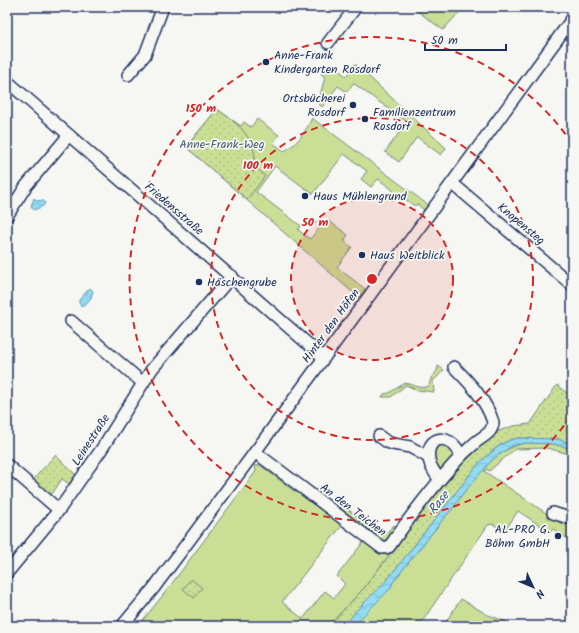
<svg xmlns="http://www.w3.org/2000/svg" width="579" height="633" font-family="Kalam,sans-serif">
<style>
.green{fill:#cadf95;stroke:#72877a}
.park{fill:url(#park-dots);stroke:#72877a}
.water{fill:url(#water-waves);stroke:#6296b7}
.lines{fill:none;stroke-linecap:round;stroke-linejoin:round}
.minor-casing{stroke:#1b2f5e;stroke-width:14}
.minor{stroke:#f6f6f2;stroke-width:11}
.ring{fill:none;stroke:#d62828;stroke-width:2;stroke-dasharray:7 5}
.poi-dot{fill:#1b2f5e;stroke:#f6f6f2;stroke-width:1.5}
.labels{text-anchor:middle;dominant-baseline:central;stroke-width:3.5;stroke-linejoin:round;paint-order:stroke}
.poi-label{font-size:12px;fill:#1b2f5e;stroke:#f6f6f2;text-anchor:start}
.park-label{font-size:12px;fill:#475b6c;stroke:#f6f6f2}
.street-label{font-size:12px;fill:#1b2f5e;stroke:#f6f6f2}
.water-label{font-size:13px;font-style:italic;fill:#395a83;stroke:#f6f6f2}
.centre{fill:#d62828;stroke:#f6f6f2;stroke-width:2}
.ring-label{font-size:12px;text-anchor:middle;font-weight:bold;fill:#d62828;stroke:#f6f6f2;stroke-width:3.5;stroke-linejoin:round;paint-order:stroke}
</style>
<defs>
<pattern id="park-dots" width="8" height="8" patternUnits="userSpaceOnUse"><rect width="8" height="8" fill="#cadf95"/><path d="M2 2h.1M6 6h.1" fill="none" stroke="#adc083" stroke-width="1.8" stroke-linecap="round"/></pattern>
<pattern id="water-waves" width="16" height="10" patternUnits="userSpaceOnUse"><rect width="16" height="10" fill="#92dbf3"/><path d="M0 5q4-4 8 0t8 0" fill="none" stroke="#7dbcd3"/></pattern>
</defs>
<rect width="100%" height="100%" fill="#f6f6f2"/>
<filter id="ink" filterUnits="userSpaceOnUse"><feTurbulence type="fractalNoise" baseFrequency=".025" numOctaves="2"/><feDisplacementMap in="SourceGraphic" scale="8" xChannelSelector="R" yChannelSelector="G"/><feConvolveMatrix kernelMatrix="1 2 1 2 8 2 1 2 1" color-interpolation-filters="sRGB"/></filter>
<g filter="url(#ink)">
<g class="green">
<polygon points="412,7 464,7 443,30"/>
<polygon points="329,63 346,76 355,64 446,148 441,155 417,137 399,162 385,152 407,122 353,83 347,92 338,86 322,107 318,103 325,77 321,74"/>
<path d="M217 109 241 126 244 122 251 127 257 119 279 135 273 143 284 151C297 145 306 131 312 118L428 205 424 210 417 204 415 206 397 194 393 199 389 196 393 190 378 179 371 187 361 179 367 171 344 154 313 194 275 166 256 192 301 226 298 230 310 239 324 222 327 224 329 221 348 235 344 241 352 247 337 267 365 289 359 298 186 147Z"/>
<path d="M438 366 444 370 433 381 434 392 417 390 406 385 391 397H382L384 394 389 393 405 383C413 384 421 390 429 386L431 378 437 371Z"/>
<path d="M445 443 453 451 454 456 439 472C436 466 428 453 436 446 438 445 443 444 445 443Z"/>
<path d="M525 443C541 443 557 443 572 449V455L547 448 515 449 489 471 487 469 484 471 562 524 572 525V542L553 529 550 532 518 511 504 532 493 524 488 525 419 626H352L390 589 393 582 445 517C453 509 455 503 462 495 479 471 496 450 525 443Z"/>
<polygon points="260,465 294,491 303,495 343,524 282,602 303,619 325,591 334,598 345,584 337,576 364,541 383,554 390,554 364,588 333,621 315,626 138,626 164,594 256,471 255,466"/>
<polygon points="343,506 381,533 386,533 394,525 397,528 388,540 383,540 341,509"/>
<polygon points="461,599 488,615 502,620 512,626 443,626"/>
</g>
<g class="park">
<path d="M217 109C233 121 243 126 252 145 258 159 250 164 265 176L247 200 186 147Z"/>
<polygon points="557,385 572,397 572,444 558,439 518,438 510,440 500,445 492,451 470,474 459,489 387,580 356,611 349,621 342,626 315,626 333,621 364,588 390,554 418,515 482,442 499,431 513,426 530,424"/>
<polygon points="55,455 76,475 69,484 62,479 50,497 32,481"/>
<polygon points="191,579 202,588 194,598 183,589"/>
</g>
<g class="water">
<polygon points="34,198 37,201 43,200 45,203 43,206 34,210 31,206"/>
<polygon points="90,288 93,291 91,298 84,306 81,306 79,303 79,300"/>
<polygon points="518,438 558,439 572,444 572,449 554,444 525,443 512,446 492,460 461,496 454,507 445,517 416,553 393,582 390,589 355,624 352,626 342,626 349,620 356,611 387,580 479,463 500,445 510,440"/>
</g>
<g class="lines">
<g class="minor-casing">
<g id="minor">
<polyline points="328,43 356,7"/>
<polyline points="128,75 145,55 163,7"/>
<polyline points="7,81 324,358"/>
<polyline points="452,183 572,285"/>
<polyline points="7,216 26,186 69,135"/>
<polyline points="71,321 143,383"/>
<path d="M454 367C470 383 486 400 493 422 493 433 483 436 476 442 471 447 466 451 461 456"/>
<polyline points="379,436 387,442 393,444 410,447 428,457"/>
<path d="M255 452 382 548 389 547C411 515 434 485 461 456 449 428 420 438 431 466 434 471 435 475 440 479"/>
<polyline points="7,465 59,510"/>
<polyline points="553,513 572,519"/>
<polyline points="7,573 59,510 101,450 152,369 232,276"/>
<polyline points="122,626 153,589 255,452 572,19"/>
</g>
</g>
<use href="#minor" class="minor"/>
</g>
</g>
<circle cx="372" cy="279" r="81" fill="#d62828" fill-opacity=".12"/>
<g class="ring">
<circle cx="372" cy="279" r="81"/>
<circle cx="372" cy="279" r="161"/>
<path d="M571 416A242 242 0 1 1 571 142"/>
</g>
<g class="poi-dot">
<circle cx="266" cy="62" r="4"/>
<circle cx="353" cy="105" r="4"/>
<circle cx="365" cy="119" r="4"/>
<circle cx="305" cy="196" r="4"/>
<circle cx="362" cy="255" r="4"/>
<circle cx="199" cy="282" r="4"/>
<circle cx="558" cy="536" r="4"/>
</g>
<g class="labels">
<g class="poi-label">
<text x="274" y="55">Anne-Frank<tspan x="274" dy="14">Kindergarten Rosdorf</tspan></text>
<text x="345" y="98" text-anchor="end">Ortsbücherei<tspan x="345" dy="14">Rosdorf</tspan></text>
<text x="373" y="112">Familienzentrum<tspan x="373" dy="14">Rosdorf</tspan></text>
<text x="313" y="196">Haus Mühlengrund</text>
<text x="370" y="255">Haus Weitblick</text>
<text x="207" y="282">Häschengrube</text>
<text x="550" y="529" text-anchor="end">AL-PRO G.<tspan x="550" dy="14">Böhm GmbH</tspan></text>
</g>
<g class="park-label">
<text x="222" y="144">Anne-Frank-Weg</text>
</g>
<g class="street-label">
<text transform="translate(174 209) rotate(41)">Friedensstraße</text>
<text transform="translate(521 224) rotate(40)">Knopensteg</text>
<text transform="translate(331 326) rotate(-54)">Hinter den Höfen</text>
<text transform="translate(91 440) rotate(-57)">Leinestraße</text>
<text transform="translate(353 510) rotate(37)">An den Teichen</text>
</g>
<g class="water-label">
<text transform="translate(439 503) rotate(-52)">Rase</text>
</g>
</g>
<circle cx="372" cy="279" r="6" class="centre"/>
<g class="ring-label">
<text x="201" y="112">150 m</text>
<text x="258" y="169">100 m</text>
<text x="315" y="226">50 m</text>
</g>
<rect width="579" height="633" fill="none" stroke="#f6f6f2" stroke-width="24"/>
<rect x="12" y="12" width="555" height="609" fill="none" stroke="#1b2f5e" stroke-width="1.5" filter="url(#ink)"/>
<g transform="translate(533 587) rotate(134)" stroke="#f6f6f2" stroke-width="3" paint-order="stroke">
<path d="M0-3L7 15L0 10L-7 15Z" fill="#1b2f5e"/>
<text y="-6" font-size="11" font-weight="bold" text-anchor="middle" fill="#1b2f5e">N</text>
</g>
<path d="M425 44v6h81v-6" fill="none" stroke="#1b2f5e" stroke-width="2"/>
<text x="431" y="44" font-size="12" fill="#1b2f5e" stroke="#f6f6f2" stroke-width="3" paint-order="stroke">50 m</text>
</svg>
